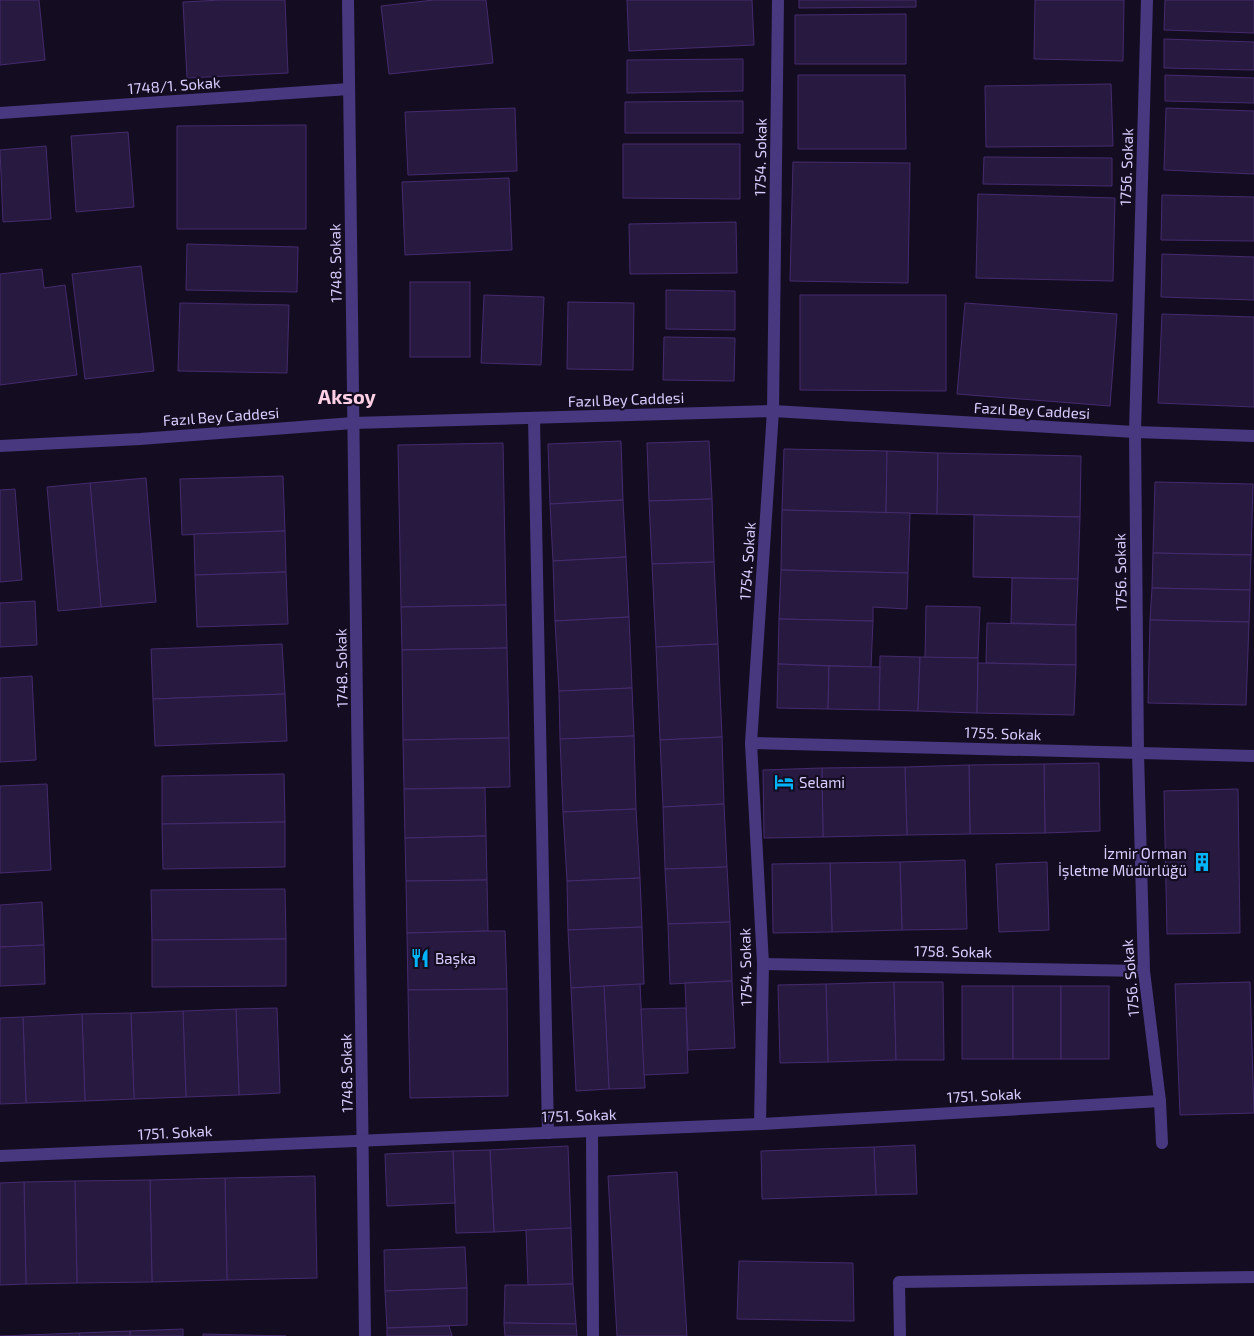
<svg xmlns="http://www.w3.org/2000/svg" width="1254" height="1336" font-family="'Exo 2',sans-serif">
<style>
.building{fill:#281941;stroke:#442b6d}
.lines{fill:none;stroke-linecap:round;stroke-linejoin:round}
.minor{stroke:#473880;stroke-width:12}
.tertiary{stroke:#473880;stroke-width:12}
.labels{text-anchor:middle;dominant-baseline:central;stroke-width:4.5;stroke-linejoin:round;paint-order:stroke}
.street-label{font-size:15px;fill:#dbcdff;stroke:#140d21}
.poi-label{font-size:15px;fill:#dbcdff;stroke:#140d21;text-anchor:start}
.district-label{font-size:20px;font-weight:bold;fill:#ffcfe5;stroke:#140d21}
</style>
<rect width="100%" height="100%" fill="#140d21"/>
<g class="building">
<polygon points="0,0 39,0 45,60 0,65"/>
<polygon points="221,0 285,0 288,73 187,78 183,2"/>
<polygon points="434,0 486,0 493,63 389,74 381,6"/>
<polygon points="627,0 752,0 754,45 629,51"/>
<polygon points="799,0 916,0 916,7 799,8"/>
<polygon points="1035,0 1124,0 1123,61 1034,59"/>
<polygon points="1165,0 1254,0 1254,33 1164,30"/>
<polygon points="906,14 906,64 795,64 795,15"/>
<polygon points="1164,39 1254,42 1254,70 1164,68"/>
<polygon points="743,59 743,91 627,93 627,60"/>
<polygon points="798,75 905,75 906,149 798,149"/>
<polygon points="1165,75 1254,78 1254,103 1165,101"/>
<polygon points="1111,84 1113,146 986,147 985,86"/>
<polygon points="743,101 743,133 625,133 625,102"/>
<polygon points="515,108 517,171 408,175 405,112"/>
<polygon points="1166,108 1254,111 1254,174 1164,170"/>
<polygon points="306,125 306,229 177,229 177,126"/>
<polygon points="128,132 134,207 76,212 71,136"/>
<polygon points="623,144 740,144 740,199 623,198"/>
<polygon points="46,146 51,219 3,222 0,150"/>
<polygon points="984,157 1112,158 1112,186 983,184"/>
<polygon points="793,162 910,163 908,283 790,281"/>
<polygon points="509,178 512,250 405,255 402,182"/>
<polygon points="978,194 1115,198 1113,281 976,278"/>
<polygon points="1162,195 1254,197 1254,241 1161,240"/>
<polygon points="736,222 737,273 630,274 629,224"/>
<polygon points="187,244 298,247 297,292 186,290"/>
<polygon points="1162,254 1254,257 1254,300 1161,297"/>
<polygon points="141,266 154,371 85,379 72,274"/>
<polygon points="42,269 44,288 65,285 77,375 0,385 0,274"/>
<rect x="410" y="282" width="60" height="75"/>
<polygon points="666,290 735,291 735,330 666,329"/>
<polygon points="484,295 544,297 541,365 481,363"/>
<polygon points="800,295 946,295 946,391 800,390"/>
<polygon points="568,302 634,303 633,370 567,369"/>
<polygon points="180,303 289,305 287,373 178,371"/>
<polygon points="965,303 1117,314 1110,406 957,394"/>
<polygon points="1162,314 1254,317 1254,407 1158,403"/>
<polygon points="664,337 735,338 734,381 663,380"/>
<polygon points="621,441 623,500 550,504 548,444"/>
<polygon points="709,441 712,499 649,501 647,443"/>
<polygon points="503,443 506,605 401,607 398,445"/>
<polygon points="784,449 887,451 886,513 782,510"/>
<polygon points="887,451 938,453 937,514 886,513"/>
<polygon points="938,453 1081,456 1080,517 937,514"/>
<polygon points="283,476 285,531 182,535 180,479"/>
<polygon points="146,478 156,602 101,607 90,483"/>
<polygon points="1155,482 1253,484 1251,555 1153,553"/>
<polygon points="90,483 101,607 58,611 47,487"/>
<polygon points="15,489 22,580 0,582 0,490"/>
<polygon points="712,499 714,562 652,564 649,501"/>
<polygon points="623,500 626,557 553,561 550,504"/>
<polygon points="782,510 910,513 908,573 781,570"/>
<polygon points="974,515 1080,517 1078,579 973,577"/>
<polygon points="285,531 286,572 195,575 194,534"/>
<polygon points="1153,553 1251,555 1250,590 1152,588"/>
<polygon points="626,557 629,617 555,621 553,561"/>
<polygon points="714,562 718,644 656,647 652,564"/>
<polygon points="781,570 908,573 907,609 873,607 873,621 779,619"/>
<polygon points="286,572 288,624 197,627 195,575"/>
<polygon points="1012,578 1078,579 1076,625 1011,623"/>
<polygon points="1152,588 1250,590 1249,622 1150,620"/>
<polygon points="35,601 37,645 0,647 0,603"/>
<polygon points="506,605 507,648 402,650 401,607"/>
<polygon points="926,606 980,607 978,658 925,658"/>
<polygon points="629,617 632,688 559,691 555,621"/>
<polygon points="779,619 873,621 871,667 778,664"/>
<polygon points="1150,620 1249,622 1246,705 1148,703"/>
<polygon points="987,623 1076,625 1076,665 986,663"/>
<polygon points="282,644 285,694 153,699 151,649"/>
<polygon points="718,644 722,737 660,740 656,647"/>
<polygon points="507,648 509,738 403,740 402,650"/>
<polygon points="880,656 920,657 918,711 879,710"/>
<polygon points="920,657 978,658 977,713 918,711"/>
<polygon points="978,663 1076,665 1074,715 977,713"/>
<polygon points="778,664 829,666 828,709 777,708"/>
<polygon points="829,666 880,667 879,710 828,709"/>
<polygon points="32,676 36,760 0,762 0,678"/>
<polygon points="632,688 634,736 560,739 559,691"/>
<polygon points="285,694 287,741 155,746 153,699"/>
<polygon points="634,736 636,809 563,812 560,739"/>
<polygon points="722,737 724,804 663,807 660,740"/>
<polygon points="509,738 510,787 404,789 403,740"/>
<polygon points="1099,763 1100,831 1045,833 1044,764"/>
<polygon points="1044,764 1045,833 970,834 969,765"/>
<polygon points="969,765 970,834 907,835 905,767"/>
<polygon points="905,767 907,835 823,837 822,768"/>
<polygon points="822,768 823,837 764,838 763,770"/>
<polygon points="284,774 285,822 162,824 162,776"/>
<polygon points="47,784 51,870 0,873 0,786"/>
<polygon points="485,788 486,836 405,838 404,789"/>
<polygon points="1238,789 1240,933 1167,934 1164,791"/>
<polygon points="724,804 727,867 665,869 663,807"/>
<polygon points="636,809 640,878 567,881 563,812"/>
<polygon points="285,822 285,867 163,869 162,824"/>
<polygon points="486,836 487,880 406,881 405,838"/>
<polygon points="965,860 967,929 902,930 900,862"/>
<polygon points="900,862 902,930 832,932 830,863"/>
<polygon points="1047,862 1049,930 999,932 996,864"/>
<polygon points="830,863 832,932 773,933 772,864"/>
<polygon points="727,867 730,922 668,924 665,869"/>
<polygon points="640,878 642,927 568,930 567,881"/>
<polygon points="487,880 488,931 407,933 406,881"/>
<polygon points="285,889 286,939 152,940 151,890"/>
<polygon points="42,902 44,945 0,947 0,905"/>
<polygon points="730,922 732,981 670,984 668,924"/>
<polygon points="642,927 644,984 571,988 568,930"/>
<polygon points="488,931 505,931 507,989 408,990 407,933"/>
<polygon points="286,939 286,986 152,987 152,940"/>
<polygon points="44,945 45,984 0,986 0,947"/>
<polygon points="732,981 735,1048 688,1050 685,983"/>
<polygon points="894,982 896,1060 828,1062 826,984"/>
<polygon points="894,982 943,982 944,1060 896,1060"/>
<polygon points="1250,982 1254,1113 1180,1115 1175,984"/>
<polygon points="640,984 645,1088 609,1089 604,986"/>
<polygon points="826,984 828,1062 780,1063 778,985"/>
<polygon points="604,986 609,1089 576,1091 571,988"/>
<rect x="962" y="986" width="51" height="73"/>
<rect x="1013" y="986" width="48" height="73"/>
<rect x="1061" y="986" width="48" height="73"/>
<polygon points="507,989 508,1096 410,1098 408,990"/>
<polygon points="277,1008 280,1093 239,1095 236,1009"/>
<polygon points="686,1008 688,1073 644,1075 641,1009"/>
<polygon points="236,1009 239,1095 186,1097 183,1011"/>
<polygon points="183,1011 186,1097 134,1099 131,1013"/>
<polygon points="131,1013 134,1099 85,1101 82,1014"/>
<polygon points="82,1014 85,1101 26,1103 23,1017"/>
<polygon points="23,1017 26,1103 0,1104 0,1018"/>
<polygon points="915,1145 917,1194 876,1195 874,1147"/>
<polygon points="568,1146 571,1228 494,1232 490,1150"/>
<polygon points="874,1147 876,1195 762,1199 761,1151"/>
<polygon points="490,1150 494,1232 456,1233 453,1151"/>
<polygon points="453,1151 455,1203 387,1206 385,1154"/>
<polygon points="677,1172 687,1336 617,1336 608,1176"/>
<polygon points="315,1176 317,1278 227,1280 225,1178"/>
<polygon points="225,1178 227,1280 152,1282 150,1180"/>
<polygon points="150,1180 152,1282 77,1283 75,1181"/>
<polygon points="75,1181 77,1283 26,1284 24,1182"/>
<polygon points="24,1182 26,1284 0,1285 0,1183"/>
<polygon points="571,1228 573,1284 528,1285 526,1230"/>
<polygon points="465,1247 467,1288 385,1291 384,1250"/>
<polygon points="739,1261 853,1263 854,1321 737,1319"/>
<polygon points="573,1284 576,1324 504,1323 505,1285 528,1285"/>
<polygon points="467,1288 467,1325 387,1328 385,1291"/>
<polygon points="504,1323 576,1324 577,1336 505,1336"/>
<polygon points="449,1326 452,1336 387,1336 387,1328"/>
<polygon points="183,1329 183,1336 130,1336 130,1331"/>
<polygon points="130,1331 130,1336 80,1336 79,1333"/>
<polygon points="79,1333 80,1336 27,1336 27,1335"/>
<polygon points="203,1334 286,1336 203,1336"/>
<polygon points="27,1335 27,1336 0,1336"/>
</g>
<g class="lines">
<g class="minor">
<polyline points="348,0 365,1336"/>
<polyline points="1147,0 1135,432 1138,753 1144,971 1160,1101 1162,1143"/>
<polyline points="0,113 349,89"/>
<polyline points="534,418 548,1133"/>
<polyline points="751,743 1254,756"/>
<polyline points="763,964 1144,971"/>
<polyline points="760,1124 763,964 751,743 773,411 778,0"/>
<polyline points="592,1131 593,1336"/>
<polyline points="0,1156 760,1124 1160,1101"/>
<polyline points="900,1336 899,1282 1254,1277"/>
</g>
<polyline class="tertiary" points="0,446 140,439 353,423 773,411 1135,432 1254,436"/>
</g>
<defs>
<g id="hotel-bare" transform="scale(1.5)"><path d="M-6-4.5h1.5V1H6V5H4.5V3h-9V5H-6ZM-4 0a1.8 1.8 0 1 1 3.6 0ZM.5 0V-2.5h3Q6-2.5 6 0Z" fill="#01b3f7" stroke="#140d21" stroke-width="2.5" paint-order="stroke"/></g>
<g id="building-bare" transform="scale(1.5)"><path d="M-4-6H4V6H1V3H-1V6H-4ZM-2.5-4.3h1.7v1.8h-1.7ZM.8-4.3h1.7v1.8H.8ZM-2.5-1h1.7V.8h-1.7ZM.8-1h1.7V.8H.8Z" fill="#01b3f7" stroke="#140d21" stroke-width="2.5" paint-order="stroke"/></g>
<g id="restaurant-bare" transform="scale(1.5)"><path d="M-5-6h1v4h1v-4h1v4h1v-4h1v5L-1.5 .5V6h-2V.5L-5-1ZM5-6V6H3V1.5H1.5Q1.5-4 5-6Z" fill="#01b3f7" stroke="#140d21" stroke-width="2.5" paint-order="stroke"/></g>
</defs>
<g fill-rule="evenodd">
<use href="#hotel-bare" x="784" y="782"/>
<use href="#building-bare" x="1202" y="862"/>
<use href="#restaurant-bare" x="420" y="958"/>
</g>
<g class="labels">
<g class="street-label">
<text transform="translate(174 85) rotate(-4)">1748/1. Sokak</text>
<text transform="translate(760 157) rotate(-89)">1754. Sokak</text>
<text transform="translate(1126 167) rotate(-88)">1756. Sokak</text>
<text transform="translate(335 263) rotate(-91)">1748. Sokak</text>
<text transform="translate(626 399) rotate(-2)">Fazıl Bey Caddesi</text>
<text transform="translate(1032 410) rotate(3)">Fazıl Bey Caddesi</text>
<text transform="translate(221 416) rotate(-4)">Fazıl Bey Caddesi</text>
<text transform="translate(747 561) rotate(-86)">1754. Sokak</text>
<text transform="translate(1120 572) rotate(-91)">1756. Sokak</text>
<text transform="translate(341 668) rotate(-91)">1748. Sokak</text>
<text transform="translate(1003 733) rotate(2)">1755. Sokak</text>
<text transform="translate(953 951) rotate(1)">1758. Sokak</text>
<text transform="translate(745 967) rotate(-91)">1754. Sokak</text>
<text transform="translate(1130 978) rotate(-95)">1756. Sokak</text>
<text transform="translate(346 1073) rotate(-91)">1748. Sokak</text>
<text transform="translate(984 1095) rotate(-3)">1751. Sokak</text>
<text transform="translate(579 1115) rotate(-2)">1751. Sokak</text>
<text transform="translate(175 1132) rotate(-3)">1751. Sokak</text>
</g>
<g class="poi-label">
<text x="799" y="782">Selami</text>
<text x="1187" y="853" text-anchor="end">İzmir Orman<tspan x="1187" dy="17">İşletme Müdürlüğü</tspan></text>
<text x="435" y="958">Başka</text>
</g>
<g class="district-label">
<text x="347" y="396">Aksoy</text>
</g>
</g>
</svg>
